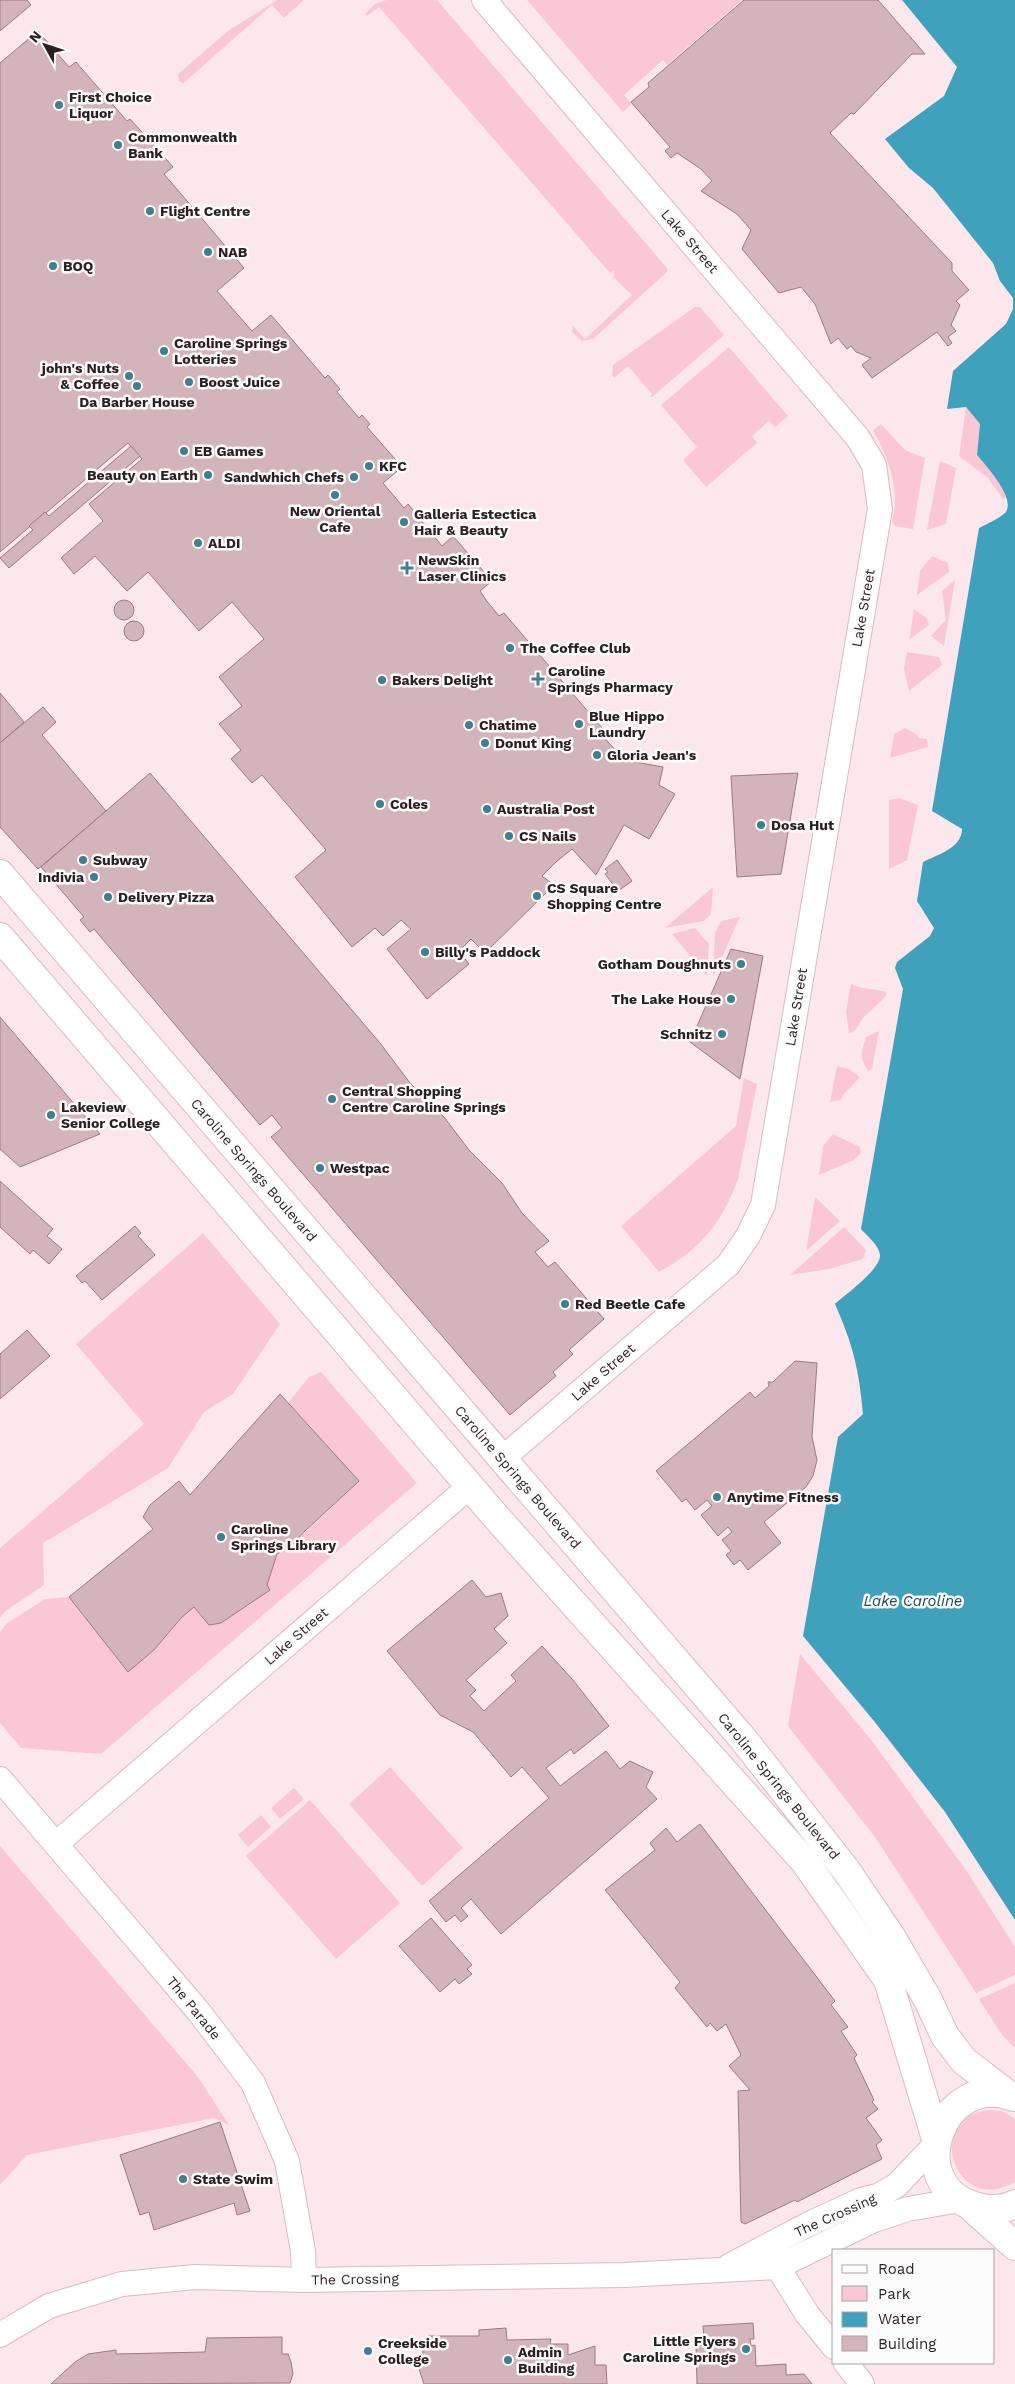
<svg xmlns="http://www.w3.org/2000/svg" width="1015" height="2384" font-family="'Work Sans',sans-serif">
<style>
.green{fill:#fac8d4}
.water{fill:#40a1bc}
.building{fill:#d3b4bb;stroke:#997c82}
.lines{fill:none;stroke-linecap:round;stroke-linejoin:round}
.minor-casing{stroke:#dabbc2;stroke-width:26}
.secondary-casing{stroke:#dabbc2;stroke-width:30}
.minor{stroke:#fff;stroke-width:24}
.secondary{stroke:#fff;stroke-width:28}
.poi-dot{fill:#3e7f91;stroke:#fbfbfb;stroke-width:2}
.labels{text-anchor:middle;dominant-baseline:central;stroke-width:5;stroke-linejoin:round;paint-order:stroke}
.poi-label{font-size:14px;font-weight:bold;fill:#2b1f22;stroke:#fbfbfb;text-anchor:start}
.street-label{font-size:14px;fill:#2b1f22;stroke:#fbfbfb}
.water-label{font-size:15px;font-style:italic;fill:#204b57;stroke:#fbfbfb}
</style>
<rect width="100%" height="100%" fill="#fce8ec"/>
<g class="green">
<polygon points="277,0 304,0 284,18 272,5 187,80 183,83 179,81 178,74 228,31"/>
<polygon points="386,0 437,0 667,268 667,272 593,339 582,341 572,332 573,326 585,339 632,295 613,277 615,275 613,271 610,273 379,7 367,16 365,14 375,4"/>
<polygon points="527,0 742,0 667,65 663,60 624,95 632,104 623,112"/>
<polygon points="695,307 700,307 724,335 652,397 650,396 652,394 628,366 614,378 612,375 613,365"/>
<polygon points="729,347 788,416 775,427 769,421 752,436 757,443 706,487 683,460 697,447 661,405"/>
<polygon points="966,407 980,424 977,455 1000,481 1008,496 1003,499 988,478 959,456"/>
<path d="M881 424 905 450 925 458 913 529 895 526 892 522C901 491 888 457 873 430Z"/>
<polygon points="940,461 956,468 946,524 927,530"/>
<polygon points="932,556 948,563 949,572 917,595 920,571"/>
<polygon points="955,580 944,646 931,636 946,620 942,591"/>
<polygon points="914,609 927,618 929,625 909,640"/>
<polygon points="907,652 939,657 942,665 909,691 904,669"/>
<polygon points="905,728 916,734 919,738 927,739 928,747 890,758 894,734"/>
<polygon points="899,798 918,805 907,860 889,869 889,800"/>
<polygon points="713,887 711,914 704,921 665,928"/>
<polygon points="740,917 713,977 715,933 721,921"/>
<polygon points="695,928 709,944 707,976 672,934"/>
<path d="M851 984C862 990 874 988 886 992V996C879 1003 872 1009 865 1016 858 1022 859 1031 849 1033L846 1012Z"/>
<path d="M879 1031 872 1069 868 1071C859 1056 861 1053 866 1037Z"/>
<polygon points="837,1066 849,1069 859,1076 859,1078 843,1095 841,1100 830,1102"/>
<path d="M744 1078 757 1084 738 1179C722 1223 700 1250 659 1272L621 1226 736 1126Z"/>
<polygon points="833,1134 860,1147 861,1153 854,1160 819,1175 823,1146"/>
<polygon points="815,1197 840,1221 806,1251"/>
<polygon points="844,1227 866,1250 863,1259 829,1269 790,1275"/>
<polygon points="203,1233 280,1324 233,1394 204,1412 168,1468 43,1543 44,1585 7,1610 0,1617 0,1548 144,1424 76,1344"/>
<polygon points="321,1372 417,1483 101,1754 21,1748 0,1723 0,1632 6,1624 45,1599 69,1597 128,1672 154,1650 181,1618 194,1607 209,1625 221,1623 270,1590 267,1585 277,1554 294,1543 359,1481 288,1403 309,1377"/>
<polygon points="800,1654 872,1741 966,1870 1015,1947 1015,1975 976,1993 875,1837 788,1726"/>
<polygon points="390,1767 463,1848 422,1886 349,1804"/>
<polygon points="294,1788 304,1799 280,1819 271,1808"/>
<polygon points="310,1800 400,1903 336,1959 246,1856"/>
<polygon points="261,1815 271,1827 248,1847 238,1835"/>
<polygon points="0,1846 198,2077 229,2125 214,2118 27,2155 0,2185"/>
<polygon points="1015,1983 1015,2048 1002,2035 979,1999"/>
<path d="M990 2110 1002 2111 1015 2119V2182C952 2218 923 2114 990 2110Z"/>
</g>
<path class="water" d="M902 0H1015V1920L945 1812 874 1721 803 1636 838 1437 863 1414C859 1369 853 1345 835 1304 846 1294 881 1269 880 1255 879 1245 867 1236 861 1229L903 989 895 968 897 962 930 936 934 928 917 901 923 862C937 855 962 848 962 829L932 811 979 528C988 523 999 519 1006 512 1015 497 987 467 977 455L980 424 966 407 947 409 953 371 1006 324 1013 309V298L1000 281 993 263 933 188 909 168 885 139 944 96 957 67Z"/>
<g class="building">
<polygon points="0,0 27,0 31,5 0,31"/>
<polygon points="744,0 878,0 925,54 912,54 854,114 851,113 830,133 952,263 952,271 969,290 956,301 960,305 951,325 956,331 948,337 952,343 948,346 937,332 872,378 862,365 871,358 856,352 851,346 847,349 838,338 831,344 815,304 801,287 779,293 742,249 751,230 737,214 701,191 712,181 701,169 677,153 671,158 665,151 670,147 631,102 649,87 648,83"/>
<polygon points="38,31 69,67 76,62 127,121 130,119 151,142 173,167 164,174 244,268 217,291 252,331 271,315 325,378 328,375 340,389 337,392 359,418 362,415 370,424 367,427 402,467 383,483 404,508 408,504 442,546 453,536 492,581 480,591 486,600 499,616 504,613 602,728 593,735 596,738 601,734 618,753 613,758 663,767 659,785 675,794 649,839 624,825 596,875 572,849 556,862 542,876 554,885 485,953 471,939 459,951 469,964 427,999 387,949 411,929 401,920 383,936 375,928 352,947 295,877 326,850 262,775 252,783 231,759 241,750 219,724 242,706 219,677 264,639 232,602 199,631 148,572 127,591 95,556 74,574 61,558 103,521 89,504 142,459 128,443 0,552 0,63"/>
<polygon points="131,446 140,456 9,568 0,558 33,530 29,526 45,512 49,516"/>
<circle cx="124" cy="610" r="10"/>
<circle cx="134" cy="631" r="10"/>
<polygon points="0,693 24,722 0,743"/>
<polygon points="43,707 56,722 42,735 106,811 38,869 0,827 0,743"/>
<polygon points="150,773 380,1043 410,1083 444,1117 469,1150 502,1183 522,1213 549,1241 535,1252 548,1267 555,1262 604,1319 569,1350 573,1354 553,1372 556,1376 510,1415 271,1137 282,1128 272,1115 260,1125 94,929 90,932 80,920 84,917 41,867"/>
<polygon points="798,773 781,874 737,877 731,776"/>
<polygon points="617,860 632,881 618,891 605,874 608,872 605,869"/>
<polygon points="731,949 763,956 740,1079 690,1042"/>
<polygon points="0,1017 100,1134 20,1167 0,1149"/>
<polygon points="0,1181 53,1229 47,1236 62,1249 49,1264 33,1250 30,1254 0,1227"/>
<polygon points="135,1226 141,1233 138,1236 155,1255 102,1300 85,1281 82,1283 76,1276"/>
<polygon points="27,1330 50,1356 0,1399 0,1354"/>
<polygon points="795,1361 817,1363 812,1437 817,1460 813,1476 806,1487 764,1522 781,1543 748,1570 740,1560 734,1565 726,1555 731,1551 722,1540 732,1532 728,1527 718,1536 701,1515 712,1506 707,1500 695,1510 686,1499 682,1502 656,1471 750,1392 755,1398 769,1386 768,1382 773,1382"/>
<polygon points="280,1394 359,1481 305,1531 294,1543 277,1554 267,1585 270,1590 221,1623 209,1625 194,1607 181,1618 154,1650 128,1672 69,1597 153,1529 143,1517 150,1505 179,1481 190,1495"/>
<polygon points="472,1580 486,1597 501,1593 508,1616 494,1629 507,1643 466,1680 476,1690 470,1696 484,1711 516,1681 511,1675 542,1646 573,1680 609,1726 574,1754 571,1749 546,1768 560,1786 606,1751 620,1769 630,1761 653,1772 646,1787 657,1799 501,1934 471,1899 461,1908 468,1916 461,1922 455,1915 446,1922 429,1901 549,1798 522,1767 511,1777 473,1732 440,1715 387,1651"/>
<polygon points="700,1824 835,2001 831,2005 848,2027 841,2031 857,2055 854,2058 874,2100 872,2102 878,2109 866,2118 882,2140 876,2145 882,2159 797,2202 795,2200 745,2224 741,2222 738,2091 750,2090 729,2066 741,2055 726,2024 717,2031 710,2023 707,2027 675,1988 680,1982 605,1890 655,1850 650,1843 666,1828 677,1842"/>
<polygon points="431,1918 472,1965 467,1969 472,1974 459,1984 455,1979 440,1992 399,1946"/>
<polygon points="220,2122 250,2211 237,2215 234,2203 154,2230 149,2212 140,2215 120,2155"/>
<polygon points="753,2323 754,2339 750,2339 751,2346 755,2345 756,2366 786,2364 786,2375 804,2374 812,2384 697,2384 696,2346 708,2345 708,2340 704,2339 703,2326"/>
<polygon points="506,2328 507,2340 551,2339 550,2344 568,2344 568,2355 595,2346 595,2365 606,2365 607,2384 424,2384 419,2369 424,2347 427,2347 428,2336 479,2336 479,2330"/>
<polygon points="282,2337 282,2354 288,2354 291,2362 293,2374 290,2383 51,2384 75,2362 88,2354 116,2350 116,2354 205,2352 207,2338"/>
</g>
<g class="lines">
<g class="minor-casing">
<g id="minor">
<polyline points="484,0 858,438 874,465 880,509 763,1205 748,1236 728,1265 503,1458"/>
<polyline points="0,1779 199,2012 253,2083 287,2161 303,2251 304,2280"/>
<polyline points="56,1844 470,1486"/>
<polyline points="770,2255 807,2314 834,2347"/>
<polyline points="729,2266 807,2225 861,2200 878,2196 897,2185 935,2145"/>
<polyline points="0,2335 49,2306 122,2284 195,2277 304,2280 624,2275 777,2267 874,2220 908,2209 960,2200"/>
<polyline points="846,2363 862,2384"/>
</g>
</g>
<g class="secondary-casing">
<g id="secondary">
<polyline points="0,874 744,1740 846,1870 892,1938 927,1998 945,2036 964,2061 1010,2096"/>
<polyline points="0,937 497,1518 805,1862 888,1980 936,2139"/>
<path d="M1014 2097C940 2069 900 2188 978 2207 990 2210 1003 2210 1015 2204"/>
<polyline points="969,2205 1015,2246"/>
</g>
</g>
<use href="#minor" class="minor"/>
<use href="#secondary" class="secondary"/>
</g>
<g class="poi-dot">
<circle cx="59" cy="105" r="5"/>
<circle cx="118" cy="145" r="5"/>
<circle cx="150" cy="211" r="5"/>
<circle cx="208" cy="252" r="5"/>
<circle cx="53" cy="266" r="5"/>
<circle cx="164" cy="351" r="5"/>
<circle cx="129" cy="376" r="5"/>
<circle cx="189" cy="382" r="5"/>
<circle cx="137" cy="386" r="5"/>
<circle cx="184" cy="451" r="5"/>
<circle cx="369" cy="466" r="5"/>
<circle cx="208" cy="475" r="5"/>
<circle cx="354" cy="477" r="5"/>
<circle cx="335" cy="495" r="5"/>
<circle cx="404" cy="522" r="5"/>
<circle cx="198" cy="543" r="5"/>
<path d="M404.5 560.5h5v5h5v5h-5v5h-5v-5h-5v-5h5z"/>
<circle cx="510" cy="648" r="5"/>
<path d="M535.5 671.5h5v5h5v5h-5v5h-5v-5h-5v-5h5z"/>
<circle cx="382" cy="680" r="5"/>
<circle cx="579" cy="724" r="5"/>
<circle cx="469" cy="725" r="5"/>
<circle cx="485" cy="743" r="5"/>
<circle cx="597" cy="755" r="5"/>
<circle cx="380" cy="804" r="5"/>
<circle cx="487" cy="809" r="5"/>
<circle cx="761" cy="825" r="5"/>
<circle cx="509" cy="836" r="5"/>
<circle cx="83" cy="860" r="5"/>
<circle cx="94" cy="877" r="5"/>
<circle cx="537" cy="896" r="5"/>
<circle cx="108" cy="897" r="5"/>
<circle cx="425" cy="952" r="5"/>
<circle cx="741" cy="964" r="5"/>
<circle cx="731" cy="999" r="5"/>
<circle cx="722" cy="1034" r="5"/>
<circle cx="332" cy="1099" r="5"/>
<circle cx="51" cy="1115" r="5"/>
<circle cx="320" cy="1168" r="5"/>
<circle cx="565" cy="1304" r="5"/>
<circle cx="717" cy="1497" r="5"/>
<circle cx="221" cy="1537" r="5"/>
<circle cx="183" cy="2179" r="5"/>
<circle cx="746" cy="2349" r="5"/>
<circle cx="368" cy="2351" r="5"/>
<circle cx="508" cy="2360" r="5"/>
</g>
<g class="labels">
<g class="poi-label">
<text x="69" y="97">First Choice<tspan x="69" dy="16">Liquor</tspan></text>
<text x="128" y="137">Commonwealth<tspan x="128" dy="16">Bank</tspan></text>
<text x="160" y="211">Flight Centre</text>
<text x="218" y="252">NAB</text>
<text x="63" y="266">BOQ</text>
<text x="174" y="343">Caroline Springs<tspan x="174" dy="16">Lotteries</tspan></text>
<text x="119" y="368" text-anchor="end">john's Nuts<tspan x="119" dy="16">&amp; Coffee</tspan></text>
<text x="199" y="382">Boost Juice</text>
<text x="137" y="402" text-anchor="middle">Da Barber House</text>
<text x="194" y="451">EB Games</text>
<text x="379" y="466">KFC</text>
<text x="198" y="475" text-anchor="end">Beauty on Earth</text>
<text x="344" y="477" text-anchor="end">Sandwhich Chefs</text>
<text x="335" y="511" text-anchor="middle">New Oriental<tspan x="335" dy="16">Cafe</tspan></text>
<text x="414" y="514">Galleria Estectica<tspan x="414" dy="16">Hair &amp; Beauty</tspan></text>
<text x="208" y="543">ALDI</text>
<text x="418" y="560">NewSkin<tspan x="418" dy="16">Laser Clinics</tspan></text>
<text x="520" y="648">The Coffee Club</text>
<text x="548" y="671">Caroline<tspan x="548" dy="16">Springs Pharmacy</tspan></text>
<text x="392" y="680">Bakers Delight</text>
<text x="589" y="716">Blue Hippo<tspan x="589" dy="16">Laundry</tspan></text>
<text x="479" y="725">Chatime</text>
<text x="495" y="743">Donut King</text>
<text x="607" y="755">Gloria Jean's</text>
<text x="390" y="804">Coles</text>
<text x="497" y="809">Australia Post</text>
<text x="771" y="825">Dosa Hut</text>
<text x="519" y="836">CS Nails</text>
<text x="93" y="860">Subway</text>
<text x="84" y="877" text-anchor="end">Indivia</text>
<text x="547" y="888">CS Square<tspan x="547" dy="16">Shopping Centre</tspan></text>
<text x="118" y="897">Delivery Pizza</text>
<text x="435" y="952">Billy's Paddock</text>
<text x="731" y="964" text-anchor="end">Gotham Doughnuts</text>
<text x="721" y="999" text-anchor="end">The Lake House</text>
<text x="712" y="1034" text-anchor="end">Schnitz</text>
<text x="342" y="1091">Central Shopping<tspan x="342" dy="16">Centre Caroline Springs</tspan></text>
<text x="61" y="1107">Lakeview<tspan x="61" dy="16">Senior College</tspan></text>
<text x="330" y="1168">Westpac</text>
<text x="575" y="1304">Red Beetle Cafe</text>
<text x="727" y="1497">Anytime Fitness</text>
<text x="231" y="1529">Caroline<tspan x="231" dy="16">Springs Library</tspan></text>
<text x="193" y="2179">State Swim</text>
<text x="736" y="2341" text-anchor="end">Little Flyers<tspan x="736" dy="16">Caroline Springs</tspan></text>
<text x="378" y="2343">Creekside<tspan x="378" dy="16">College</tspan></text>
<text x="518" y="2352">Admin<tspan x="518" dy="16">Building</tspan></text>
</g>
<g class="street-label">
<text transform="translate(690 241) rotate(49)">Lake Street</text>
<text transform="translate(863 608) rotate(-80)">Lake Street</text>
<text transform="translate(796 1007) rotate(-81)">Lake Street</text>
<text transform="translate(254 1170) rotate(49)">Caroline Springs Boulevard</text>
<text transform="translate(603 1372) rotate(-41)">Lake Street</text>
<text transform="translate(518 1477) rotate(49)">Caroline Springs Boulevard</text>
<text transform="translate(296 1636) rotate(-41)">Lake Street</text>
<text transform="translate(779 1786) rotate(51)">Caroline Springs Boulevard</text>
<text transform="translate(194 2008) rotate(51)">The Parade</text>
<text transform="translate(835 2215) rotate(-24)">The Crossing</text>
<text transform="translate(355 2279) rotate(-1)">The Crossing</text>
</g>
<g class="water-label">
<text x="913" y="1601">Lake Caroline</text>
</g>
</g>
<rect x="832" y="2249" width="162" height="115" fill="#fbfbfb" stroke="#a8a3a4"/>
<rect x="842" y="2265" width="25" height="8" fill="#ffffff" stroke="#a8a3a4"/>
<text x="878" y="2274" font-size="15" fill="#2b1f22">Road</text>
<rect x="842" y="2286" width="25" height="15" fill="#fac8d4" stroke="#a8a3a4"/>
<text x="878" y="2299" font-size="15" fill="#2b1f22">Park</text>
<rect x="842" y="2312" width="25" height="15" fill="#40a1bc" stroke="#a8a3a4"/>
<text x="878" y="2324" font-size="15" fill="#2b1f22">Water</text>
<rect x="842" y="2336" width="25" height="15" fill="#d3b4bb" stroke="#a8a3a4"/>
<text x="878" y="2349" font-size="15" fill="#2b1f22">Building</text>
<g transform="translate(45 45) rotate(310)" stroke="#fbfbfb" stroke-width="4" paint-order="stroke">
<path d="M0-4L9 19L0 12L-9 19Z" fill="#2b1f22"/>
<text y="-8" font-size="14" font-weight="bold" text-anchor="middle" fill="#2b1f22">N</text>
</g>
</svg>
